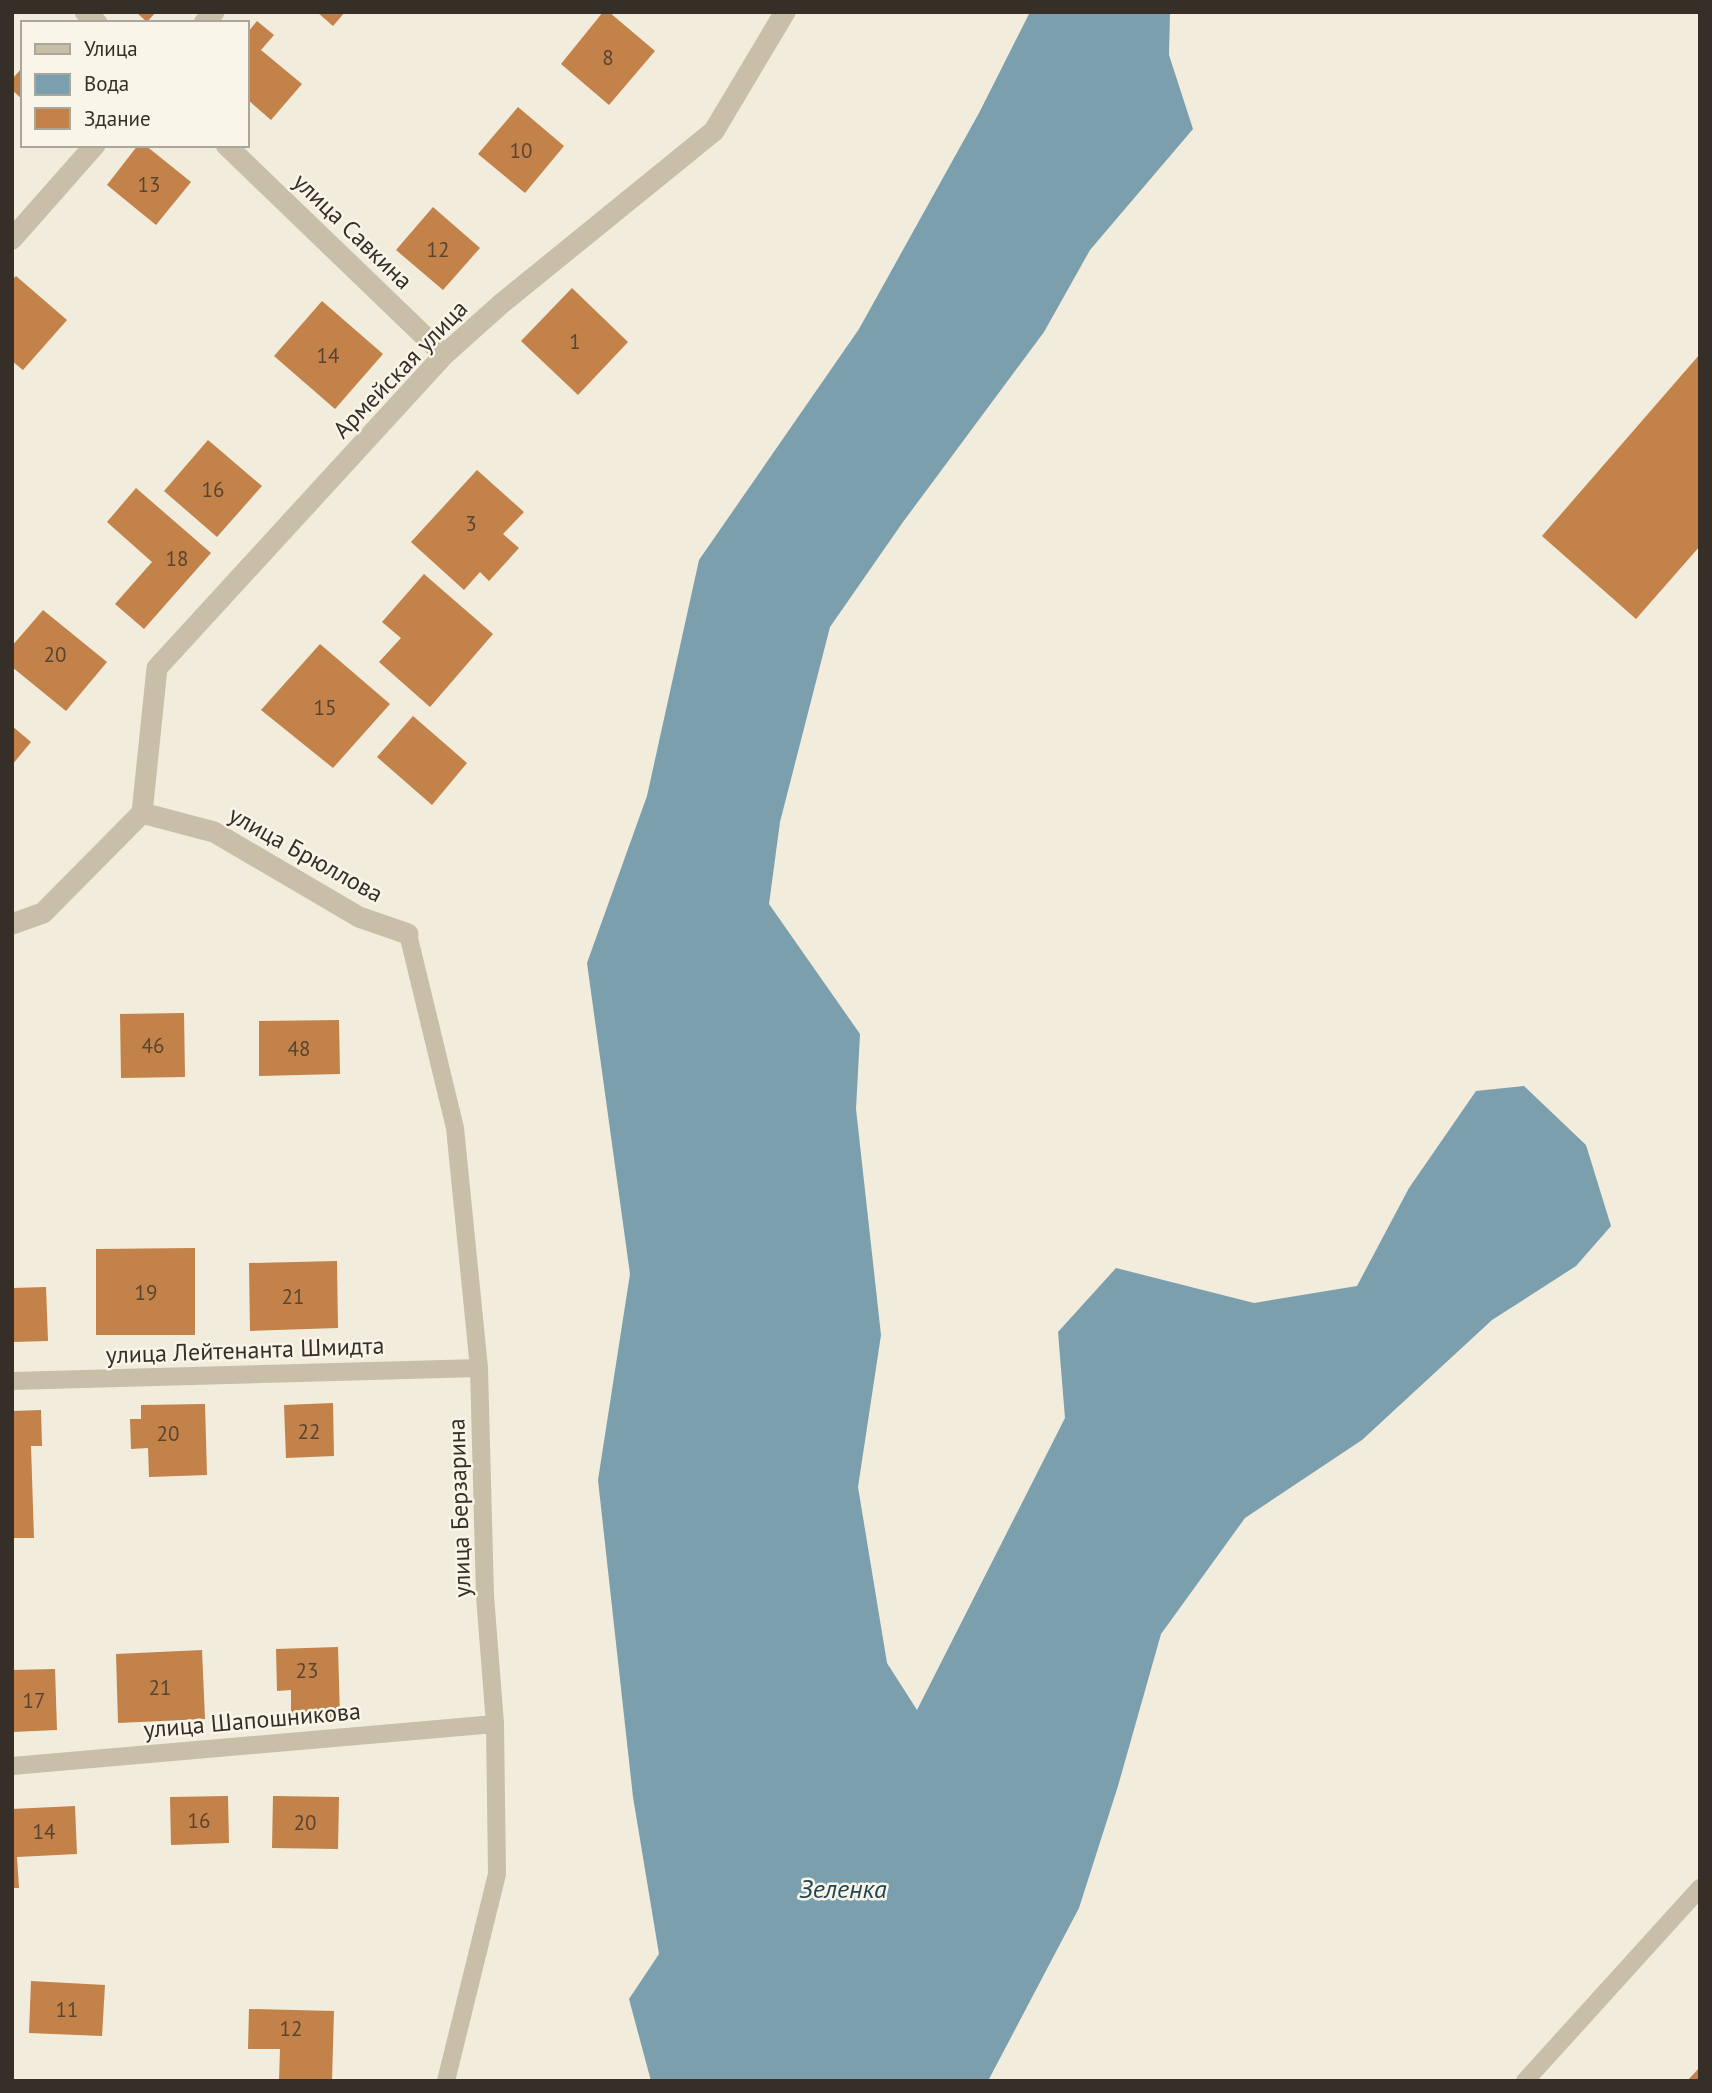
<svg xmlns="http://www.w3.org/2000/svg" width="1712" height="2093" font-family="'PT Sans',sans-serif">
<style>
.water{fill:#7b9fad}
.building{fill:#c28249}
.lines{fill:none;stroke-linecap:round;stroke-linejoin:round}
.lane{stroke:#c9bea8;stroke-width:18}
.street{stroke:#c9bea8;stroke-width:21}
.labels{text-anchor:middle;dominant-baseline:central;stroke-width:5;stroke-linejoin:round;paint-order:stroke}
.number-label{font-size:21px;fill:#594430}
.street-label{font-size:24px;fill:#362f28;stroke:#f9f5e8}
.water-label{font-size:26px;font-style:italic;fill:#1f4556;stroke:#f9f5e8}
</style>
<rect width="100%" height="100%" fill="#f1ecdb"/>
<polygon class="water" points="1030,12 1170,12 1169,55 1193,129 1090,250 1044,332 903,522 830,627 780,822 769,904 860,1034 856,1109 881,1335 858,1487 887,1663 917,1710 1065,1418 1058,1332 1116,1268 1254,1303 1357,1286 1409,1188 1476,1091 1524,1086 1586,1145 1611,1226 1576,1266 1492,1320 1362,1440 1245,1518 1161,1634 1118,1786 1079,1908 988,2081 651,2081 629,1999 659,1954 633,1797 598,1480 630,1274 587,963 647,796 699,560 859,329 979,113"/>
<g class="building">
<polygon points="136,12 156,12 147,22"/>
<polygon points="317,12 345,12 333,26"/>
<polygon points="603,12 609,12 655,51 609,105 561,64"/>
<polygon points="257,21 274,35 261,50 302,84 271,120 247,99 247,33"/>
<polygon points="23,67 23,100 12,90 12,79"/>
<polygon points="518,107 564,146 525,193 478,154"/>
<polygon points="138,145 145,145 191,182 156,225 107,185"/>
<polygon points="433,207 480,248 443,290 396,250"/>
<polygon points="16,276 67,320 23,370 12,361 12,280"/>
<polygon points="572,288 628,342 578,395 521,341"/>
<polygon points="322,301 383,354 335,409 274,356"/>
<polygon points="1700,354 1700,546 1636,619 1542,536"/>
<polygon points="208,440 262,486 217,537 164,491"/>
<polygon points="477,470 524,512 503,534 519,548 489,581 480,572 464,590 411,542"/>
<polygon points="136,488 211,553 144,629 115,604 152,562 107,522"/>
<polygon points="424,574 493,634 430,707 379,662 401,638 382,622"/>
<polygon points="43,610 107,662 66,711 12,667 12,646"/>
<polygon points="320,644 390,704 333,768 261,710"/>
<polygon points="413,716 467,763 432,805 377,757"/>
<polygon points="12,726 31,742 12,765"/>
<polygon points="184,1013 185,1077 121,1078 120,1014"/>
<polygon points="339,1020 340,1074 259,1076 259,1021"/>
<polygon points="195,1248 195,1335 96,1335 96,1249"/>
<polygon points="337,1261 338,1328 250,1331 249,1263"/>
<polygon points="46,1287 48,1341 12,1342 12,1288"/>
<polygon points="333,1403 334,1456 286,1458 284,1405"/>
<polygon points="205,1404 207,1475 149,1477 148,1448 131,1449 130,1419 141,1419 141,1405"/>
<polygon points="41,1410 42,1446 31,1446 34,1538 12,1538 12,1411"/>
<polygon points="338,1647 340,1717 291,1719 291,1690 277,1691 276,1649"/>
<polygon points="202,1650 205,1719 118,1723 116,1654"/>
<polygon points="55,1669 57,1730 12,1732 12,1670"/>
<polygon points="228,1796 229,1843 171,1845 170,1797"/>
<polygon points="273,1796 339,1797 338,1849 272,1848"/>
<polygon points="75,1806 77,1854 17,1857 19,1888 12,1888 12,1809"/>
<polygon points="31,1981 105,1985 102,2036 29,2033"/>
<polygon points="249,2009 334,2011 332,2081 279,2081 280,2049 248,2049"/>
<polygon points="1700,2067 1700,2081 1687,2081"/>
</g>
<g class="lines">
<g class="lane">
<polyline points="408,934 455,1128 479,1368 485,1596 495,1724 497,1874 446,2081"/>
<polyline points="12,1381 479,1368"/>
<polyline points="12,1766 495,1724"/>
<polyline points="1525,2081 1700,1888"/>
</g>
<g class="street">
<polyline points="85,12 97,23"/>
<polyline points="204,23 214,12"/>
<polyline points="226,145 444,355"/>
<polyline points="12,239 95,145"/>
<polyline points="142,813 157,668 444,355 501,304 714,131 785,12"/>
<polyline points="12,924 43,913 142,813 214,832 359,917 408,934"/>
</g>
</g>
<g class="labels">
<g class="number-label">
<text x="608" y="57">8</text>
<text x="521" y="150">10</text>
<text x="149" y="184">13</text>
<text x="438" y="249">12</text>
<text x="575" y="341">1</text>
<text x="328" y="355">14</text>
<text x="213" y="489">16</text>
<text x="471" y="523">3</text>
<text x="177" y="558">18</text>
<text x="55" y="654">20</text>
<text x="325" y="707">15</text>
<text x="153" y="1045">46</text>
<text x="299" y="1048">48</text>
<text x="146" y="1292">19</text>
<text x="293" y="1296">21</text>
<text x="309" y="1431">22</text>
<text x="168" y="1433">20</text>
<text x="307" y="1670">23</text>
<text x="160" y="1687">21</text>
<text x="34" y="1700">17</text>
<text x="199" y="1820">16</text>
<text x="305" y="1822">20</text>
<text x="44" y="1831">14</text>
<text x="67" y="2009">11</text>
<text x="291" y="2028">12</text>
</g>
<g class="street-label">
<text transform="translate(353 231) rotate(44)">улица Савкина</text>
<text transform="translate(400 369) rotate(-46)">Армейская улица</text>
<text transform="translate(306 854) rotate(29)">улица Брюллова</text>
<text transform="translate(245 1350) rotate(-2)">улица Лейтенанта Шмидта</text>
<text transform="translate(459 1508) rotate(-92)">улица Берзарина</text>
<text transform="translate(252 1720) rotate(-5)">улица Шапошникова</text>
</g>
<g class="water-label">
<text x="843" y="1888">Зеленка</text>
</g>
</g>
<rect width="1712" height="2093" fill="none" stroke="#362f28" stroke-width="28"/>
<rect x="21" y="21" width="228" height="126" fill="#f9f5e8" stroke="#aba69b" stroke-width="2"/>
<rect x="35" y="44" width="35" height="10" fill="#c9bea8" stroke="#aba69b" stroke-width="2"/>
<text x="84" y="56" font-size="21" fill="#362f28">Улица</text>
<rect x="35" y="74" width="35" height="21" fill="#7b9fad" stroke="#aba69b" stroke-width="2"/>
<text x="84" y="91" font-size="21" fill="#362f28">Вода</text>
<rect x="35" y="108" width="35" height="21" fill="#c28249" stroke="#aba69b" stroke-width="2"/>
<text x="84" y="126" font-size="21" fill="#362f28">Здание</text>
</svg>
